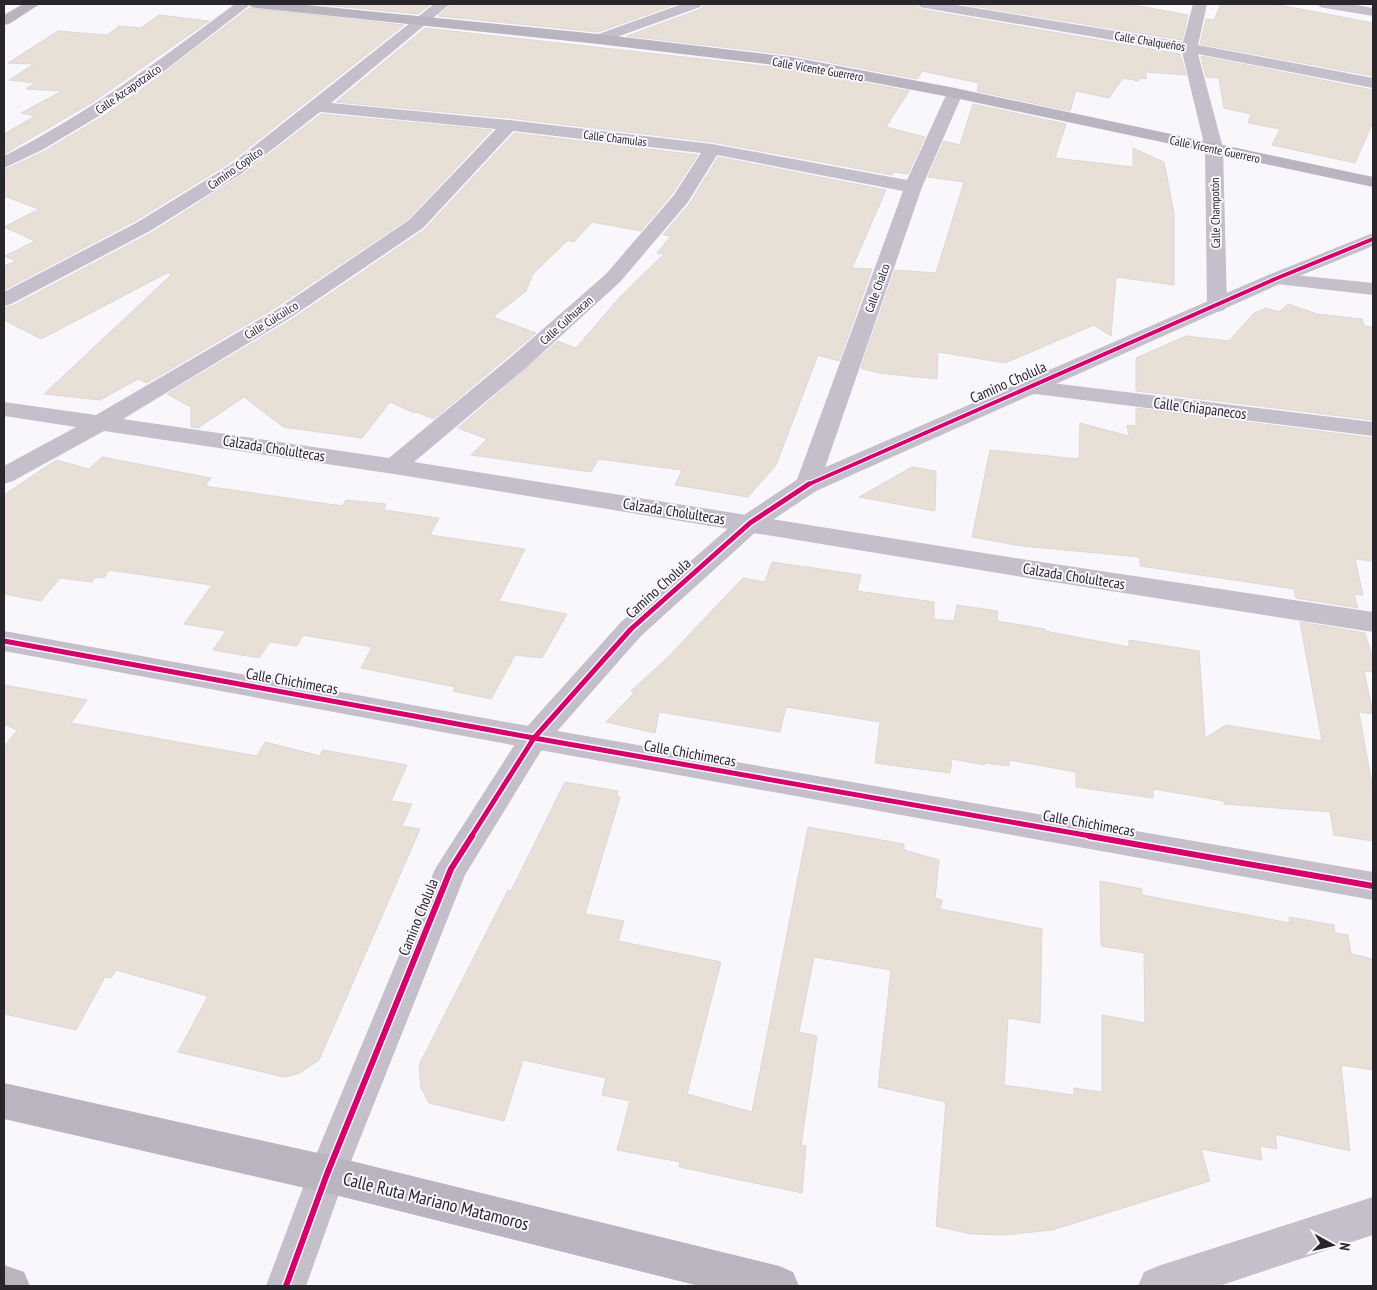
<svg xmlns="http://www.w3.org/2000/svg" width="1377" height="1290" font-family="'PT Sans Narrow',sans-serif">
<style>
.building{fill:#e8e0d6;stroke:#dad8d8}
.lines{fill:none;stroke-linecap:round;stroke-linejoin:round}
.minor{fill:#c4bfcb;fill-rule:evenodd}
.tertiary{fill:#c4bfcb;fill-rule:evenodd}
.secondary{fill:#bab4c1;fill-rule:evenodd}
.cycleway-far2-casing{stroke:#faf6fd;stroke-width:6}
.cycleway-far1-casing{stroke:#faf6fd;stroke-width:8}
.cycleway-casing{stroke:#faf6fd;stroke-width:9}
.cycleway-far2{stroke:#d6006c;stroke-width:4}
.cycleway-far1{stroke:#d6006c;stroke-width:5}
.cycleway{stroke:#d6006c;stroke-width:6}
.labels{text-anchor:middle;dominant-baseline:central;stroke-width:4;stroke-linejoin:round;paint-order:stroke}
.far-street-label{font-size:12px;fill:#28262a;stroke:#faf6fd}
.street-label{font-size:15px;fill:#28262a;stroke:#faf6fd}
.near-street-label{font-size:18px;fill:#28262a;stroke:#faf6fd}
</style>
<rect width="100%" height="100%" fill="#faf7fc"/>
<g class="building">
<polygon points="313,4 431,4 418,14"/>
<polygon points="452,4 677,4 598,32 438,16"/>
<polygon points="704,4 916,4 918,8 925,10 1180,54 1186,75 1146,72 1146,79 1139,78 1139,81 1123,78 1109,98 1076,91 1070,111 977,91 979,83 922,71 917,79 791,55 627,36 701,9"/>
<polygon points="960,4 1128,4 1188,15 1182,40"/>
<polygon points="1221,4 1274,4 1373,23 1373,76 1200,44 1206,19 1214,20"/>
<polygon points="249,8 404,25 228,164 135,221 4,290 4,266 16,261 5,256 35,241 4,227 39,209 4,196 4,170 43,152 105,115 164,73"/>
<polygon points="159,15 209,21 93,102 4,154 4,134 35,116 21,113 62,91 26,89 35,83 9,80 34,64 8,63 58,31 107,35 119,26 141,28"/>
<polygon points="425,28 791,69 909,91 886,127 925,137 908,174 894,172 892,175 712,142 509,118 336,102"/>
<polygon points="1201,56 1373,90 1373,122 1355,163 1272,145 1280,129 1248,123 1251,114 1224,108 1219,78 1206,77"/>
<polygon points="973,104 1066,124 1055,158 1133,167 1133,148 1164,162 1174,213 1174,285 1116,277 1111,336 1094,325 1005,363 938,352 937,379 878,373 861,368 895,270 936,273 964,182 928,177 944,141 960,145"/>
<polygon points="321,114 492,130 408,219 275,308 147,383 138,379 100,400 44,394 171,275 169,272 41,339 4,320 4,308 12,306 151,233 242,175"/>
<polygon points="514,133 698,155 672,194 641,231 592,222 574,242 568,240 533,274 526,291 493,317 536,333 434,419 416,412 414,413 390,402 362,438 283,427 244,397 198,428 191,427 191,407 167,394 291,320 424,230"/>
<polygon points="718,157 886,190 852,268 872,269 839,361 818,355 776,465 748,497 675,485 682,470 598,459 591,472 471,455 487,439 458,428 558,341 576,348 619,298 664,254 657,253 671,236 663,235 690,203"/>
<polygon points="1288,304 1317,314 1362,319 1364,326 1373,327 1373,420 1136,391 1136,358 1186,336 1229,341 1254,313 1266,308 1279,312"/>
<polygon points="1136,408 1373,438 1373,561 1355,559 1363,595 1354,594 1358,608 1296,598 1294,589 1140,566 1140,557 1022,546 972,537 990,450 1079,459 1080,423 1129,436 1127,425 1136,426"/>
<polygon points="102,457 211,478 205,486 342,506 346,500 386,504 384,510 439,518 430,535 525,549 499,601 567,614 542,658 515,655 491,699 453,691 455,687 361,668 372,647 303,635 297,646 270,642 259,658 213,650 226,631 184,624 212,585 109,570 104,578 95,577 92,582 60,578 41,601 4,594 4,495 56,460 89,469"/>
<polygon points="912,467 936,471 935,511 859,497"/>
<polygon points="772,562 861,575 857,591 934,602 934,619 954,621 957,605 998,611 997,621 1045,629 1045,631 1129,647 1129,640 1199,651 1205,738 1226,725 1322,741 1300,622 1365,633 1373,660 1373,672 1364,671 1373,714 1359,712 1373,790 1373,841 1334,835 1330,812 1224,804 1224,801 1153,789 1153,798 1076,787 1076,772 1009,760 1009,766 985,763 985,765 952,759 950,773 875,763 880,722 786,707 780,732 659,712 655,733 606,722 634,693 631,691 666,659 743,578 765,582"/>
<polygon points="4,685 87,700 71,723 257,756 265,742 320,756 323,750 407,765 391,801 412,804 402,826 420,829 319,1060 300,1073 284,1077 178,1052 208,996 116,970 111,978 105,977 76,1030 4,1014 4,747 17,730 4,724"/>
<polygon points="565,782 618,791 617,796 620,797 585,914 624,921 618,941 721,962 687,1094 752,1112 808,827 904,844 904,850 939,860 935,898 942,900 940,909 1042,929 1040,1023 1008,1018 1004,1085 1074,1095 1074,1088 1102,1092 1102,1015 1145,1023 1144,953 1101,946 1100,881 1142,889 1142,895 1290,923 1289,917 1334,925 1335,933 1348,935 1351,954 1373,959 1373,1070 1341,1065 1350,1151 1275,1134 1277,1149 1260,1146 1262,1160 1201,1149 1210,1181 1052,1230 1004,1235 971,1234 936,1226 946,1102 878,1087 891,970 814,957 799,1032 817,1036 801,1145 806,1146 802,1193 679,1167 680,1162 617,1150 630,1101 602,1095 606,1078 523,1060 504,1121 429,1103 421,1088 419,1065 508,890 511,891"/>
</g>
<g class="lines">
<g class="minor">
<path d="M235 4H251L163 72 104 113 42 150 4 168V156C87 114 161 59 235 4Z"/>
<path d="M434 4H450L331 103 509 120 712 144 907 180 947 93 949 90H961L963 93 922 187 819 485 816 491 807 493 798 491 795 485 903 191 717 155 688 202 620 282 527 367 414 462 1028 560 1373 612V632L1028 578 394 474 104 431 13 481 4 484V466L76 427 4 416V402L96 415 276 310 409 220 496 129 320 112 241 174 150 231 11 304 4 306V292L136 223 229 166ZM513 131 701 153 674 195 606 274 511 357 389 458 123 419 290 318 423 228Z"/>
<polygon points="682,4 702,4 700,7 603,42 593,42 590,39 593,36"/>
<polygon points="918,4 950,4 1183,42 1193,4 1207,4 1198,45 1373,78 1373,88 1198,54 1223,148 1227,306 1224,310 1217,312 1210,310 1207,306 1205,148 1182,52 925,8 920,7"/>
<polygon points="1318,4 1350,4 1373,8 1373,16 1325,8 1320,7"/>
<polygon points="1275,273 1373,283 1373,295 1268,283 1265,279 1268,275"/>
<polygon points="1027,380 1373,422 1373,436 1019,392 1016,387 1019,382"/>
<polygon points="4,631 534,727 1373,872 1373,900 534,749 4,651"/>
<polygon points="1373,1197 1373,1235 1219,1286 1138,1286 1144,1272 1158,1266"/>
</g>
<polygon class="tertiary" points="1373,233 1373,246 1282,283 816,491 759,529 641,636 544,746 465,875 346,1174 306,1286 266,1286 308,1174 435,869 524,730 621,622 741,517 798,479 1268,275"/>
<g class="secondary">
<polygon points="23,4 40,4 9,24 4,25 4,15"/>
<polygon points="249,4 297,4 598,34 791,57 955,88 1373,177 1373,187 955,98 791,67 598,44 256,8 251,7"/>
<polygon points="4,1083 327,1155 779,1266 793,1272 799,1286 699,1286 327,1193 4,1119"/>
<polygon points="4,1265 24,1272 30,1286 4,1286"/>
</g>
<g class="cycleway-far2-casing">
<polyline id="cycleway-far2" points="807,485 1275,279 1373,239"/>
</g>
<g class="cycleway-far1-casing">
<g id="cycleway-far1">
<polyline points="4,641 534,738 1096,837"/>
<polyline points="471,837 534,738 631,629 750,523 809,484"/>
</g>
</g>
<g class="cycleway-casing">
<g id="cycleway">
<polyline points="1089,836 1373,886"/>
<polyline points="286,1286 327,1174 451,869 472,836"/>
</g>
</g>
<use href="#cycleway-far2" class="cycleway-far2"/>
<use href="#cycleway-far1" class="cycleway-far1"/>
<use href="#cycleway" class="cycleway"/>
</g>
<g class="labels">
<g class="far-street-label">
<text transform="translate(1150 41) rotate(9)">Calle Chalqueños</text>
<text transform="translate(818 69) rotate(10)">Calle Vicente Guerrero</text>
<text transform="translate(128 89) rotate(-35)">Calle Azcapotzalco</text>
<text transform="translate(615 138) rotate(7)">Calle Chamulas</text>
<text transform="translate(1215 149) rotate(12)">Calle Vicente Guerrero</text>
<text transform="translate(235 168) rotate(-35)">Camino Copilco</text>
<text transform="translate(1215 213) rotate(-91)">Calle Champotón</text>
<text transform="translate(877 288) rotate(-70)">Calle Chalco</text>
<text transform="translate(271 320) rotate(-32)">Calle Cuicuilco</text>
<text transform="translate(566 320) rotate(-42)">Calle Culhuacan</text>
</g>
<g class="street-label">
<text transform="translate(1008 382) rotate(-24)">Camino Cholula</text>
<text transform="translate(1200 408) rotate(7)">Calle Chiapanecos</text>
<text transform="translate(274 448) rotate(9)">Calzada Cholultecas</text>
<text transform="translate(674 511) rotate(9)">Calzada Cholultecas</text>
<text transform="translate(1074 576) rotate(9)">Calzada Cholultecas</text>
<text transform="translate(658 588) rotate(-42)">Camino Cholula</text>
<text transform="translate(292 681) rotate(10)">Calle Chichimecas</text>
<text transform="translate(690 753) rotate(10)">Calle Chichimecas</text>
<text transform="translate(1089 823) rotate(10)">Calle Chichimecas</text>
<text transform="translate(418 917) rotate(-68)">Camino Cholula</text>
</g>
<g class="near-street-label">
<text transform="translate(436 1201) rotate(14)">Calle Ruta Mariano Matamoros</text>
</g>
</g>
<rect width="1377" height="1290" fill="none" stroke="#28262a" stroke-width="10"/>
<g transform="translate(1332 1245) rotate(98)" stroke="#faf6fd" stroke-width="4" paint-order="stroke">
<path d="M0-4L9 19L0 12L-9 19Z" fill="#28262a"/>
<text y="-8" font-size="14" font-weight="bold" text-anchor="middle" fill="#28262a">N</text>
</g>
</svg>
